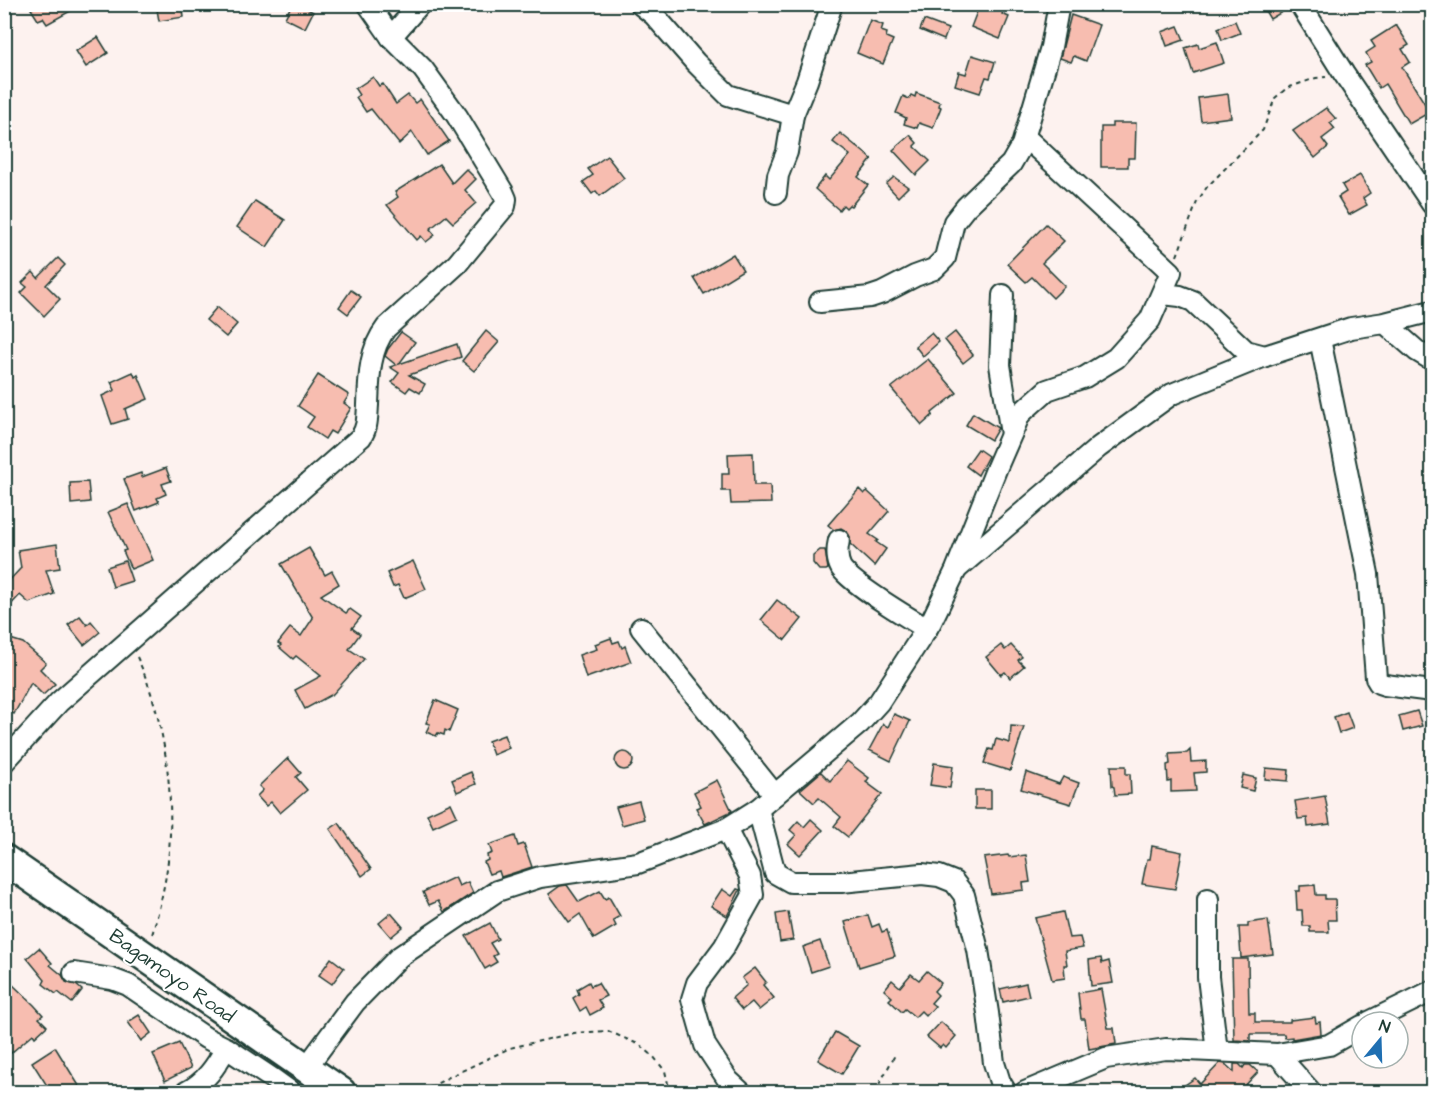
<svg xmlns="http://www.w3.org/2000/svg" width="1437" height="1097" font-family="'Architects Daughter',sans-serif">
<style>
.building{fill:#f7bdb0;stroke:#1f3d34;stroke-width:1.5}
.lines{fill:none;stroke-linecap:round;stroke-linejoin:round}
.minor-casing{stroke:#1f3d34;stroke-width:24}
.highway-casing{stroke:#1f3d34;stroke-width:33}
.path{stroke:#1f3d34;stroke-width:2;stroke-dasharray:4.5 4.5;stroke-linecap:butt}
.minor{stroke:#fff;stroke-width:20}
.highway{stroke:#fff;stroke-width:28}
.labels{text-anchor:middle;dominant-baseline:central;stroke-width:4.5;stroke-linejoin:round;paint-order:stroke}
.street-label{font-size:20px;fill:#1f3d34;stroke:#fff}
</style>
<rect width="100%" height="100%" fill="#fdf2ef"/>
<filter id="ink" filterUnits="userSpaceOnUse"><feTurbulence type="fractalNoise" baseFrequency=".0167" numOctaves="2"/><feDisplacementMap in="SourceGraphic" scale="12" xChannelSelector="R" yChannelSelector="G"/><feConvolveMatrix kernelMatrix="1 2 1 2 8 2 1 2 1" color-interpolation-filters="sRGB"/></filter>
<g filter="url(#ink)">
<g class="building">
<polygon points="39,4 83,4 47,24 43,18 38,20 31,9"/>
<polygon points="156,4 182,4 184,17 159,21"/>
<polygon points="292,4 299,4 313,12 305,28 285,18"/>
<polygon points="980,4 1006,4 1002,14 1009,17 1000,39 971,27"/>
<polygon points="1261,4 1288,4 1289,8 1270,19"/>
<polygon points="1071,15 1099,25 1086,61 1074,56 1071,62 1060,58"/>
<polygon points="870,20 883,25 881,31 887,33 886,37 893,40 883,64 857,53"/>
<polygon points="924,20 948,29 944,40 920,30"/>
<polygon points="1235,21 1240,33 1222,40 1218,28"/>
<polygon points="1396,25 1409,45 1402,49 1410,62 1402,67 1430,112 1409,124 1385,84 1379,88 1365,65 1371,62 1366,53 1375,47 1371,41"/>
<polygon points="1178,26 1184,40 1167,46 1162,32"/>
<polygon points="98,37 108,53 86,67 76,51"/>
<polygon points="1217,42 1224,63 1193,73 1185,48 1198,44 1199,48"/>
<polygon points="972,55 995,62 990,78 986,77 980,93 955,85 959,72 966,74"/>
<polygon points="373,77 379,86 383,84 396,104 408,95 415,103 420,99 449,141 427,155 412,132 399,144 371,109 366,112 356,97 359,95 355,89"/>
<polygon points="916,93 940,102 939,106 941,107 933,128 919,123 917,128 904,124 906,118 896,113 903,96 909,99 911,95 915,97"/>
<polygon points="1228,94 1231,117 1201,121 1198,98"/>
<polygon points="1326,108 1336,119 1330,123 1335,129 1322,139 1328,147 1315,158 1293,131"/>
<polygon points="1112,123 1136,123 1135,158 1128,158 1128,167 1101,167 1101,127 1112,127"/>
<polygon points="840,133 872,159 858,177 868,185 851,206 849,205 846,208 843,205 839,210 815,189 825,176 829,180 850,155 833,142"/>
<polygon points="910,135 917,143 914,146 930,161 916,175 893,150"/>
<polygon points="607,156 624,178 600,196 596,191 592,194 583,182 593,175 588,169"/>
<polygon points="439,164 452,183 466,169 476,179 465,190 476,203 453,223 446,216 430,229 435,235 426,242 421,236 417,240 387,205 398,197 395,192"/>
<polygon points="1360,175 1370,193 1363,198 1367,205 1349,215 1338,197 1346,192 1342,185"/>
<polygon points="894,177 908,187 898,197 886,184"/>
<polygon points="255,201 285,220 267,247 237,227"/>
<polygon points="1046,224 1064,241 1042,263 1065,286 1053,298 1032,277 1026,282 1007,264"/>
<polygon points="733,254 743,270 704,294 694,278"/>
<polygon points="58,258 65,265 46,285 60,299 44,316 21,293 27,287 22,283 33,272 38,278"/>
<polygon points="351,290 361,297 348,314 339,307"/>
<polygon points="217,307 237,324 226,337 206,320"/>
<polygon points="486,331 499,342 474,371 462,361"/>
<polygon points="401,332 415,342 399,364 457,344 461,357 409,375 425,384 420,393 410,387 406,392 392,382 399,373 390,367 396,365 385,356 388,349"/>
<polygon points="955,332 973,355 963,363 945,340"/>
<polygon points="931,333 939,342 923,356 915,346"/>
<polygon points="928,359 957,393 932,413 933,415 922,425 891,388"/>
<polygon points="133,372 135,377 138,375 148,399 125,409 128,419 112,424 102,396 115,390 111,382"/>
<polygon points="318,375 349,395 344,403 351,408 335,434 330,431 325,439 307,427 314,417 298,406"/>
<polygon points="973,413 998,428 991,440 966,425"/>
<polygon points="978,449 988,456 978,475 966,466"/>
<polygon points="753,453 754,485 770,485 771,503 731,504 730,491 722,491 722,474 729,474 728,454"/>
<polygon points="166,468 171,481 162,484 166,494 157,498 159,502 136,511 124,479 141,473 142,477"/>
<polygon points="88,482 90,502 71,504 70,483"/>
<polygon points="859,489 864,494 867,491 889,511 869,534 878,540 876,542 886,549 874,566 850,544 850,537 846,531 841,528 834,530 828,525"/>
<polygon points="128,504 153,560 131,569 123,551 126,550 108,512"/>
<polygon points="57,544 60,568 46,570 54,594 29,603 20,595 4,612 4,586 21,568 18,550"/>
<polygon points="309,548 325,575 332,571 339,584 321,595 346,613 350,609 361,617 352,628 360,634 349,649 364,659 333,694 305,709 295,690 321,676 296,656 293,659 279,647 281,645 278,643 290,628 301,636 313,618 281,564"/>
<polygon points="820,550 825,550 828,569 826,570 819,570 813,563 813,556"/>
<polygon points="125,561 132,581 113,587 107,567"/>
<polygon points="413,561 426,589 404,598 398,585 393,587 387,573"/>
<polygon points="777,600 802,619 785,640 761,620"/>
<polygon points="80,616 87,625 91,621 100,632 84,645 68,625"/>
<polygon points="4,637 23,643 46,663 40,669 55,684 43,695 31,683 14,714 4,709"/>
<polygon points="611,638 613,643 619,641 622,648 625,646 631,662 586,678 579,655 597,649 595,644"/>
<polygon points="1001,645 1005,650 1011,645 1022,657 1018,660 1024,666 1010,678 1005,672 1001,675 986,657"/>
<polygon points="435,700 458,710 449,732 445,730 444,735 438,733 436,736 426,732 430,724 426,723"/>
<polygon points="1417,711 1422,726 1403,731 1399,716"/>
<polygon points="1347,712 1353,728 1339,733 1334,717"/>
<polygon points="894,714 910,721 891,761 869,750 883,724 888,727"/>
<polygon points="1011,726 1024,727 1010,771 984,763 989,749 993,750 996,739 1010,743"/>
<polygon points="504,735 509,748 493,755 488,741"/>
<polygon points="1190,750 1191,762 1206,761 1206,772 1194,773 1196,791 1171,792 1171,781 1168,782 1167,765 1170,764 1169,754 1187,753"/>
<circle cx="624" cy="761" r="9"/>
<polygon points="288,758 301,773 296,777 307,790 280,813 271,802 266,806 257,796 263,790 259,786"/>
<polygon points="847,761 869,778 866,782 882,794 848,837 834,826 841,817 819,798 814,803 800,790 821,772 830,781"/>
<polygon points="934,763 953,766 950,788 930,785"/>
<polygon points="1111,766 1126,766 1126,774 1130,774 1131,794 1115,795 1114,787 1112,786"/>
<polygon points="1266,768 1289,770 1288,781 1265,779"/>
<polygon points="471,772 476,784 457,792 452,780"/>
<polygon points="1026,772 1059,784 1063,777 1079,783 1071,804 1021,789"/>
<polygon points="1243,775 1256,778 1253,791 1240,788"/>
<polygon points="717,780 732,811 705,824 696,808 701,806 694,792"/>
<rect x="975" y="790" width="16" height="19"/>
<polygon points="1325,796 1330,824 1308,827 1307,818 1298,819 1295,801"/>
<polygon points="639,801 644,819 622,825 616,807"/>
<polygon points="451,803 457,816 433,827 427,814"/>
<polygon points="811,819 823,830 800,855 788,844 796,835 790,830 798,821 804,827"/>
<polygon points="339,823 371,869 362,876 330,829"/>
<polygon points="515,836 518,846 524,844 532,867 501,877 499,871 489,874 484,862 488,860 487,855 492,853 489,845"/>
<polygon points="1152,846 1182,852 1175,889 1142,884 1147,859 1150,859"/>
<polygon points="1008,855 1009,857 1026,855 1030,882 1023,883 1024,890 991,894 984,858"/>
<polygon points="455,877 459,886 468,882 473,893 444,912 438,901 429,905 423,892"/>
<polygon points="567,885 579,902 600,891 605,899 609,897 620,916 613,920 616,926 594,939 580,914 569,922 549,894 560,886"/>
<polygon points="1315,885 1316,895 1325,895 1325,899 1335,899 1336,920 1328,920 1329,932 1310,932 1310,926 1303,926 1302,910 1297,910 1296,891 1300,891 1300,886"/>
<polygon points="722,889 732,896 737,889 740,890 727,916 711,906"/>
<polygon points="788,912 793,940 780,942 776,914"/>
<polygon points="1063,912 1069,938 1080,937 1083,948 1065,951 1067,965 1064,965 1065,978 1052,980 1035,918"/>
<polygon points="391,913 403,927 391,937 379,923"/>
<polygon points="868,915 872,927 879,924 882,932 887,930 895,956 859,967 845,922"/>
<polygon points="1268,920 1273,954 1241,958 1239,927 1248,927 1248,923"/>
<polygon points="490,923 498,939 490,943 497,954 493,956 497,962 485,969 466,936"/>
<polygon points="820,941 829,966 811,972 803,947"/>
<polygon points="39,948 52,963 50,965 62,975 66,982 76,985 82,990 72,1003 58,992 56,994 43,984 45,980 27,958"/>
<polygon points="331,958 344,968 332,984 319,975"/>
<polygon points="1101,958 1102,963 1109,961 1113,983 1091,986 1089,960"/>
<polygon points="1232,959 1248,959 1249,1013 1255,1013 1255,1022 1290,1022 1290,1020 1315,1017 1316,1023 1320,1022 1321,1034 1292,1039 1292,1037 1285,1038 1284,1034 1250,1034 1250,1041 1234,1040"/>
<polygon points="755,968 766,982 763,985 774,998 759,1010 752,1002 742,1010 732,998 747,985 742,978"/>
<polygon points="927,971 941,983 934,991 938,995 931,1003 935,1006 926,1016 921,1011 915,1017 905,1009 902,1012 889,1000 892,997 884,990 892,980 900,987 911,974 919,980"/>
<polygon points="589,982 591,986 598,983 606,996 598,1000 603,1008 590,1015 586,1007 580,1011 573,998 579,994 577,989"/>
<polygon points="11,983 34,1005 43,1015 39,1018 47,1026 35,1037 33,1034 4,1059 4,989"/>
<polygon points="1026,983 1029,996 1003,1002 1000,989"/>
<polygon points="1101,989 1108,1028 1114,1028 1116,1044 1089,1049 1085,1019 1081,1019 1078,993"/>
<polygon points="139,1015 151,1033 141,1041 128,1022"/>
<polygon points="941,1022 956,1036 946,1048 943,1045 940,1048 927,1037"/>
<polygon points="835,1032 859,1046 842,1074 818,1060"/>
<polygon points="179,1043 191,1068 165,1081 153,1054"/>
<polygon points="55,1047 71,1073 83,1092 51,1092 32,1062"/>
<polygon points="1220,1063 1225,1064 1234,1072 1234,1064 1239,1064 1243,1068 1245,1065 1250,1065 1258,1072 1239,1092 1175,1092 1195,1078 1200,1084"/>
</g>
<g class="lines">
<g class="minor-casing">
<g id="minor">
<polyline points="640,4 654,15 695,62 728,95 793,115"/>
<polyline points="1300,4 1344,74 1432,204"/>
<polyline points="391,37 420,4"/>
<polyline points="776,193 778,175 787,152 793,115 807,81 832,4"/>
<polyline points="1163,294 1180,296 1193,301 1246,351 1265,356 1351,328 1385,323 1417,351 1432,360"/>
<polyline points="1003,295 1000,365 1011,434"/>
<polyline points="820,302 870,297 882,293 915,276 934,269 945,258 954,222 966,207 1011,164 1022,145 1051,47 1059,4"/>
<polyline points="1385,323 1432,311"/>
<polyline points="1320,339 1368,574 1376,678 1379,683 1385,685 1432,691"/>
<path d="M839 540C837 549 836 559 841 568 853 585 907 617 927 629"/>
<polyline points="958,568 1099,447 1172,394 1265,356"/>
<polyline points="641,628 775,795"/>
<path d="M4 762 59 702 361 437C368 427 367 417 368 405 369 378 369 350 386 328L457 264 505 206 506 199 503 192 457 116 423 69 391 37 368 4"/>
<polyline points="758,809 775,873 791,882 841,882 922,874 939,876 954,882 964,895 978,950 988,1013 994,1063 1000,1082 1006,1092"/>
<polyline points="726,829 750,876 753,895 724,947 697,983 692,999 705,1045 728,1080 741,1092"/>
<polyline points="1208,899 1208,977 1217,1051"/>
<polyline points="74,973 112,979 128,985 206,1038 228,1049 273,1079 291,1092"/>
<polyline points="1369,1022 1432,991"/>
<polyline points="1277,1054 1311,1092"/>
<polyline points="306,1068 355,1002 399,957 497,891 540,877 638,863 726,829 758,809 860,723 879,702 931,622 956,570 997,467 1020,414 1047,390 1085,377 1116,358 1150,320 1171,272 1025,137"/>
<path d="M186 1092C205 1083 216 1066 226 1048"/>
<polyline points="1025,1092 1106,1058 1166,1049 1277,1054 1329,1045 1362,1026"/>
</g>
</g>
<g class="highway-casing">
<polyline id="highway" points="4,859 341,1092"/>
</g>
<g class="path">
<polyline points="1177,256 1197,202 1207,187 1263,130 1275,98 1287,88 1316,78 1326,77"/>
<path d="M137 657C168 724 179 818 163 891 160 906 156 921 152 935"/>
<polyline points="422,1092 447,1078 510,1048 574,1033 608,1031 640,1045 653,1056 665,1071 670,1092"/>
<polyline points="875,1092 895,1055"/>
</g>
<use href="#minor" class="minor"/>
<use href="#highway" class="highway"/>
</g>
</g>
<g class="labels">
<g class="street-label">
<text transform="translate(172 976) rotate(35)">Bagamoyo Road</text>
</g>
</g>
<rect width="1437" height="1097" fill="none" stroke="#fff" stroke-width="24"/>
<rect x="12" y="12" width="1413" height="1073" fill="none" stroke="#1f3d34" stroke-width="2" filter="url(#ink)"/>
<g transform="translate(1380 1040) rotate(19)"><circle r="28" fill="#ffffff" stroke="#a5b1ae" stroke-width="1.5"/>
<path d="M0-4.5L10 22L0 15L-10 22Z" fill="#1f6fb2"/>
<text y="-9" font-size="16" font-weight="bold" text-anchor="middle" fill="#1f3d34">N</text>
</g>
</svg>
